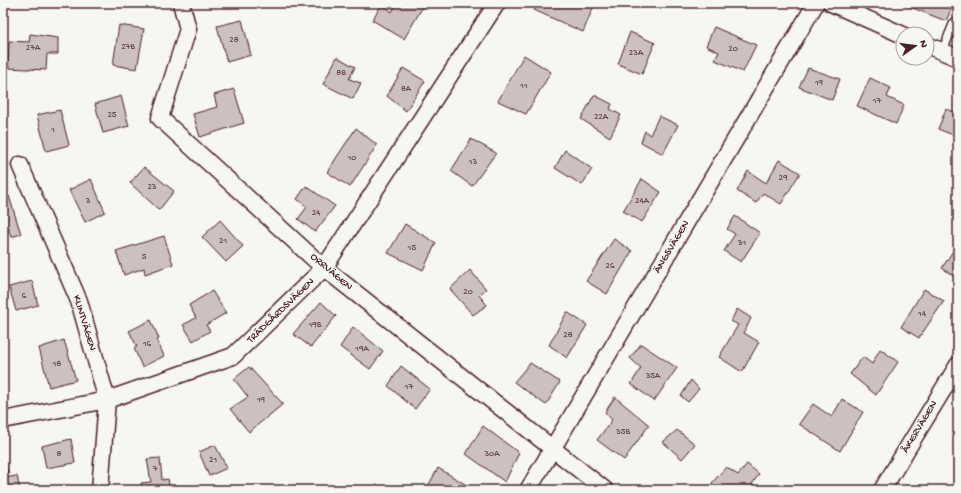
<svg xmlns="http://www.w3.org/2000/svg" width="961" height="493" font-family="'Gochi Hand',sans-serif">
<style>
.building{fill:#ccc1c0;stroke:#4a1f2b}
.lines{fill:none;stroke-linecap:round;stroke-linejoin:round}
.lane-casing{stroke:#4a1f2b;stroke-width:11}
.street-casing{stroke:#4a1f2b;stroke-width:19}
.lane{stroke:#f6f6f2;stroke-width:8}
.street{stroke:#f6f6f2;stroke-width:16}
.labels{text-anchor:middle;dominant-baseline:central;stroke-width:3;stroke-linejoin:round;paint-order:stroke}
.number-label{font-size:9px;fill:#6a4850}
.street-label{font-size:11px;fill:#4a1f2b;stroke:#f6f6f2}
</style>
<rect width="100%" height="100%" fill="#f6f6f2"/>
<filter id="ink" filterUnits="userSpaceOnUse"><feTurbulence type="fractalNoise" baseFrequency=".025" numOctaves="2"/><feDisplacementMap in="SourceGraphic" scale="8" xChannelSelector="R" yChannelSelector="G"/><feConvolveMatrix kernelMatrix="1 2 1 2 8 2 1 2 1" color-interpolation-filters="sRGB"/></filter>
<g filter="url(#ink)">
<g class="building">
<polygon points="397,3 425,3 404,39 372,20 382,4 392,12"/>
<polygon points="537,3 595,3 583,32 534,10"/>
<polygon points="900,3 954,3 946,21"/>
<polygon points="242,20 251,55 227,62 217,26"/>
<polygon points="119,25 144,29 137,69 113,65"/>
<polygon points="714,27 756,45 743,72 715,60 719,52 706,46"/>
<polygon points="630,32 655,43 642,74 618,64"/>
<polygon points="30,34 58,38 58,54 47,54 46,70 8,68 9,41 29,42"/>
<polygon points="524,55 551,72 526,114 498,101"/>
<polygon points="337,57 355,67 349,79 361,83 353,99 323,84"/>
<polygon points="403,68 425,81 406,111 387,96"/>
<polygon points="808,68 840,79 832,100 799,87"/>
<polygon points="870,78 891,88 887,97 904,105 896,124 857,106"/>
<polygon points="234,89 244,123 200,137 193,114 217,107 214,95"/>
<polygon points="594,95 612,104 610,109 621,115 610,137 581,119"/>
<polygon points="121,96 129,126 103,133 95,104"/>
<polygon points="946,109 958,113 958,137 938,129"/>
<polygon points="60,110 69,145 46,151 37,115"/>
<polygon points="659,116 678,125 663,154 641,142 645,131 650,135"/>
<polygon points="356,128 377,145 350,187 327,172"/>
<polygon points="471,139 496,153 472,186 451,171"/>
<polygon points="565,150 592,169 582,185 555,168"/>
<polygon points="779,160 800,173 781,204 763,193 756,203 737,191 748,171 766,183"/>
<polygon points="144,167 174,191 159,210 130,183"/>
<polygon points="91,179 105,212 85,222 69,190"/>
<polygon points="642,179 661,192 642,222 623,211"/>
<polygon points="306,186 335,206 315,232 298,219 307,207 297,199"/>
<polygon points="9,196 21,234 11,237 8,227 3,228 3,198"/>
<polygon points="735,216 760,233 741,262 724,251 735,234 727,229"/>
<polygon points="220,220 243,246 226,262 202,237"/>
<polygon points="405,224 436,243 423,270 388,253"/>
<polygon points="164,236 173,264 145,274 144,268 124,275 116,251"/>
<polygon points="614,239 632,251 607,294 586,281"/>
<polygon points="958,243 958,279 942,268"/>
<polygon points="470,270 486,289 479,295 487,305 473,315 450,289"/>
<polygon points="32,281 38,305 16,311 9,287"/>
<polygon points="924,289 944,301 919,338 901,327"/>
<polygon points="212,291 226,313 206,325 210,331 193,341 183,325 196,318 189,305"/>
<polygon points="321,302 336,316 311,347 293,334"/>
<polygon points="737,309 751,318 744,333 759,342 742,372 719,357 738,325 731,321"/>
<polygon points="567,312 587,325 567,358 549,345"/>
<polygon points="151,320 159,339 157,340 164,356 142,367 134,348 137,347 129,331"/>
<polygon points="353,327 383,351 370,369 340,347"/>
<polygon points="64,340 76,380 49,387 39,348"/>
<polygon points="641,344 677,368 654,401 631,384 641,368 630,358"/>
<polygon points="880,349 898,362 876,395 850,374 863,357 872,364"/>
<polygon points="530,363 560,382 546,405 514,382"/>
<polygon points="401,366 430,389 415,409 388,386"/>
<polygon points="249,367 283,404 249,432 230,409 248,397 234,379"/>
<polygon points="691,380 699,389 688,402 681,396"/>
<polygon points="615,397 649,425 624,460 597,440 612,420 605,412"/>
<polygon points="842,399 863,412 840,451 799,424 813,404 832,417"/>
<polygon points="483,426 519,453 505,482 466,454"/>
<polygon points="677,430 695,444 682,459 663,442"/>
<polygon points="71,439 75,463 46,468 42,446"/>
<polygon points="215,445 227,468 209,476 199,452"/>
<polygon points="3,450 8,473 3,474"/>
<polygon points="160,458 162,480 168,479 170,490 142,490 141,483 151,482 147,459"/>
<polygon points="747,464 759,474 748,490 718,490 712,483 726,467 738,475"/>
<polygon points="438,468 475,490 426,490"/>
<polygon points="17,476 20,490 3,490 3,478"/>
</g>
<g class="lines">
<g class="lane-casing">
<polyline id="lane" points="942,52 954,23"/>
</g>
<g class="street-casing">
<g id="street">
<polyline points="181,3 188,29 160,118 324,268 605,490"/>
<polyline points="831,3 903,35"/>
<polyline points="927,45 958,58"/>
<polyline points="20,165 79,301 107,400 100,490"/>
<polyline points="3,420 107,400 233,356 324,268 497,3"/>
<polyline points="528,490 816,3"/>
<polyline points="882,490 958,365"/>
</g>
</g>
<use href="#lane" class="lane"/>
<use href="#street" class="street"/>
</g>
</g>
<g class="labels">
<g class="number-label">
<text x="234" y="40">28</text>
<text x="128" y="47">27B</text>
<text x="33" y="48">27A</text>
<text x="733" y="49">20</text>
<text x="636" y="53">23A</text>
<text x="341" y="73">8B</text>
<text x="819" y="83">19</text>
<text x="524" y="86">11</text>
<text x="406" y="89">8A</text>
<text x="877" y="101">17</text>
<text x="112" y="115">25</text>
<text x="601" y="117">22A</text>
<text x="53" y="130">1</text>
<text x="352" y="158">10</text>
<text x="473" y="162">13</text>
<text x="783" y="178">29</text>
<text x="152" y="187">23</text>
<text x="88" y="201">3</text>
<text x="642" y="201">24A</text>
<text x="316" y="213">24</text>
<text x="223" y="241">21</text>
<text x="742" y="243">31</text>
<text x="412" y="248">15</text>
<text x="144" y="257">5</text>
<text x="610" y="266">26</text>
<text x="468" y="292">20</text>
<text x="24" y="296">6</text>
<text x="922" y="314">14</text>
<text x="315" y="325">19B</text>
<text x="568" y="335">28</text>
<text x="147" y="344">16</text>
<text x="362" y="349">19A</text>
<text x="57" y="364">18</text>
<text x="653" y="376">35A</text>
<text x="409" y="387">17</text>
<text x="261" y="400">19</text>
<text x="623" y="432">35B</text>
<text x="59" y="454">8</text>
<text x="492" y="454">30A</text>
<text x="213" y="460">21</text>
<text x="155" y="469">7</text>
</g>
<g class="street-label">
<text transform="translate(672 247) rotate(-59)">ÄNGSVÄGEN</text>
<text transform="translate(331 272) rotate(40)">ORRVÄGEN</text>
<text transform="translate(281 311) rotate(-44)">TRÄDGÅRDSVÄGEN</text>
<text transform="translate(84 323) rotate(73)">KLINTVÄGEN</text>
<text transform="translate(920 427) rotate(-59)">ÅKERVÄGEN</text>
</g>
</g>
<rect width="961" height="493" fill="none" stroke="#f6f6f2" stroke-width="16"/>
<rect x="8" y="8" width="945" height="477" fill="none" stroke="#4a1f2b" stroke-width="1.5" filter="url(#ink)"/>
<g transform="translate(915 46) rotate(76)"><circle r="19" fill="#f6f6f2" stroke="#b1a0a2"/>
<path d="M0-3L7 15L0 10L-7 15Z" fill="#4a1f2b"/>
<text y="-6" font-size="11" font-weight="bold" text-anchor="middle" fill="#4a1f2b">N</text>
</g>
</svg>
